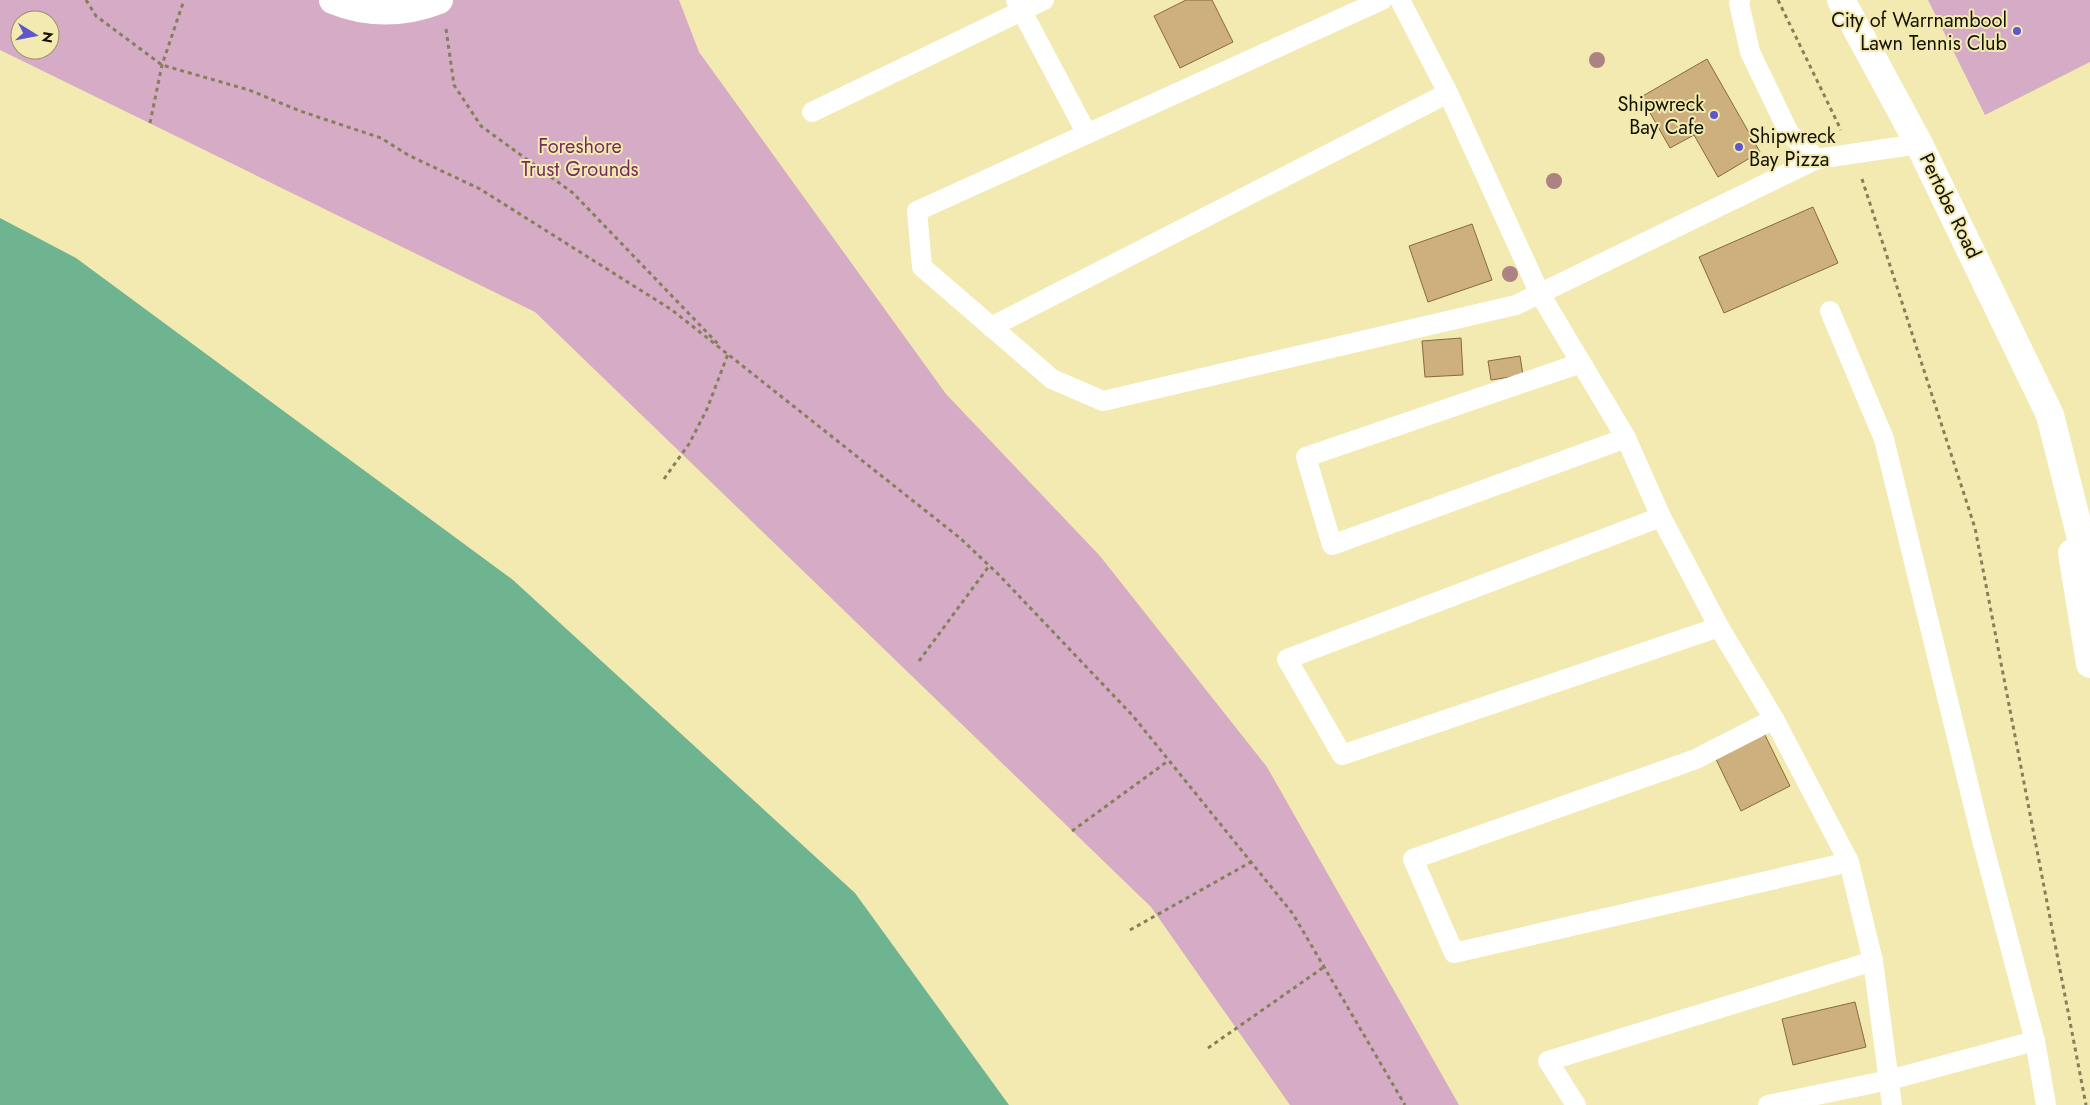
<svg xmlns="http://www.w3.org/2000/svg" width="2090" height="1105" font-family="Jost,sans-serif">
<style>
.green{fill:#d5abc5;fill-rule:evenodd}
.water{fill:#6eb491}
.building{fill:#cdb07d;stroke:#866b3a}
.lines{fill:none;stroke-linecap:round;stroke-linejoin:round}
.path{stroke:#857f5a;stroke-width:3;stroke-dasharray:4 4;stroke-linecap:butt}
.service{stroke:#fff;stroke-width:20}
.minor{stroke:#fff;stroke-width:28}
.tertiary{stroke:#fff;stroke-width:28}
.tree{fill:#ad8283}
.poi-dot{fill:#5e56cf;stroke:#f2eab0;stroke-width:2}
.labels{text-anchor:middle;dominant-baseline:central;stroke-width:4;stroke-linejoin:round;paint-order:stroke}
.poi-label{font-size:20px;fill:#141100;stroke:#f2eab0;text-anchor:end}
.park-label{font-size:20px;fill:#752d5f;stroke:#f2eab0}
.street-label{font-size:20px;fill:#141100;stroke:#f2eab0}
</style>
<rect width="100%" height="100%" fill="#f2eab0"/>
<g class="green">
<path d="M0 0H679L699 52 946 394 1100 556 1267 767 1459 1105H1290L1151 907 535 312 0 50ZM20 20H50V50H20Z"/>
<polygon points="1928,0 2090,0 2090,62 1985,115"/>
</g>
<polygon class="water" points="0,218 76,258 513,580 855,893 1009,1105 0,1105"/>
<g class="building">
<polygon points="1186,0 1212,0 1233,42 1180,68 1154,16"/>
<polygon points="1707,59 1760,152 1718,177 1694,135 1670,148 1641,97"/>
<polygon points="1813,207 1838,263 1724,313 1699,257"/>
<polygon points="1472,224 1492,280 1428,302 1409,246"/>
<polygon points="1461,338 1463,375 1425,377 1422,341"/>
<polygon points="1520,356 1523,375 1491,380 1488,361"/>
<polygon points="1763,731 1790,786 1741,811 1714,755"/>
<polygon points="1855,1002 1866,1047 1793,1065 1782,1019"/>
</g>
<g class="lines">
<g class="path">
<polyline points="86,0 96,16 162,65 249,90 300,111 381,138 408,155 480,189 672,310 960,538 999,575 1133,716 1293,914 1405,1105"/>
<polyline points="1778,0 1841,130"/>
<polyline points="446,29 454,85 481,126 573,193 720,346"/>
<polyline points="150,123 162,65 184,0"/>
<polyline points="1862,179 1975,528 2086,1105"/>
<polyline points="664,479 689,444 707,409 728,354"/>
<polyline points="919,661 989,566"/>
<polyline points="1072,831 1168,761"/>
<polyline points="1130,930 1251,862"/>
<polyline points="1208,1048 1324,967"/>
</g>
<g class="service">
<polyline points="1016,0 1087,134"/>
<polyline points="1382,0 917,211 922,267 1052,379 1103,401 1516,305 1817,159 1919,144"/>
<polyline points="1400,0 1448,93 1540,294 1626,438 1661,517 1719,627 1774,719 1849,862 1873,961 1892,1105"/>
<polyline points="1740,0 1739,3 1750,52 1789,133 1817,159"/>
<polyline points="812,112 1044,0"/>
<polyline points="1830,311 1884,439 1982,840 2035,1041 2046,1105"/>
<polyline points="991,327 1448,93"/>
<polyline points="1581,363 1306,457 1332,545 1626,438"/>
<polyline points="1661,517 1287,659 1342,755 1719,627"/>
<polyline points="1774,719 1696,759 1413,859 1454,953 1849,862"/>
<polyline points="1576,1105 1548,1061 1873,961"/>
<polyline points="1768,1105 1889,1080 2035,1041"/>
</g>
<path class="minor" d="M333 0C367 14 404 14 439 0"/>
<g class="tertiary">
<polyline points="1841,0 1919,144 2050,415 2090,574"/>
<polyline points="2072,553 2090,664"/>
</g>
</g>
<g class="tree">
<circle cx="1597" cy="60" r="8"/>
<circle cx="1554" cy="181" r="8"/>
<circle cx="1510" cy="274" r="8"/>
</g>
<g class="poi-dot">
<circle cx="2017" cy="31" r="5"/>
<circle cx="1714" cy="115" r="5"/>
<circle cx="1739" cy="147" r="5"/>
</g>
<g class="labels">
<g class="poi-label">
<text x="2007" y="20">City of Warrnambool<tspan x="2007" dy="23">Lawn Tennis Club</tspan></text>
<text x="1704" y="104">Shipwreck<tspan x="1704" dy="23">Bay Cafe</tspan></text>
<text x="1749" y="136" text-anchor="start">Shipwreck<tspan x="1749" dy="23">Bay Pizza</tspan></text>
</g>
<g class="park-label">
<text x="580" y="146">Foreshore<tspan x="580" dy="23">Trust Grounds</tspan></text>
</g>
<g class="street-label">
<text transform="translate(1950 206) rotate(64)">Pertobe Road</text>
</g>
</g>
<g transform="translate(35 35) rotate(100)"><circle r="24" fill="#f2eab0" stroke="#99936a"/>
<path d="M0-4L9 19L0 12L-9 19Z" fill="#5e56cf"/>
<text y="-8" font-size="14" font-weight="bold" text-anchor="middle" fill="#141100">N</text>
</g>
</svg>
